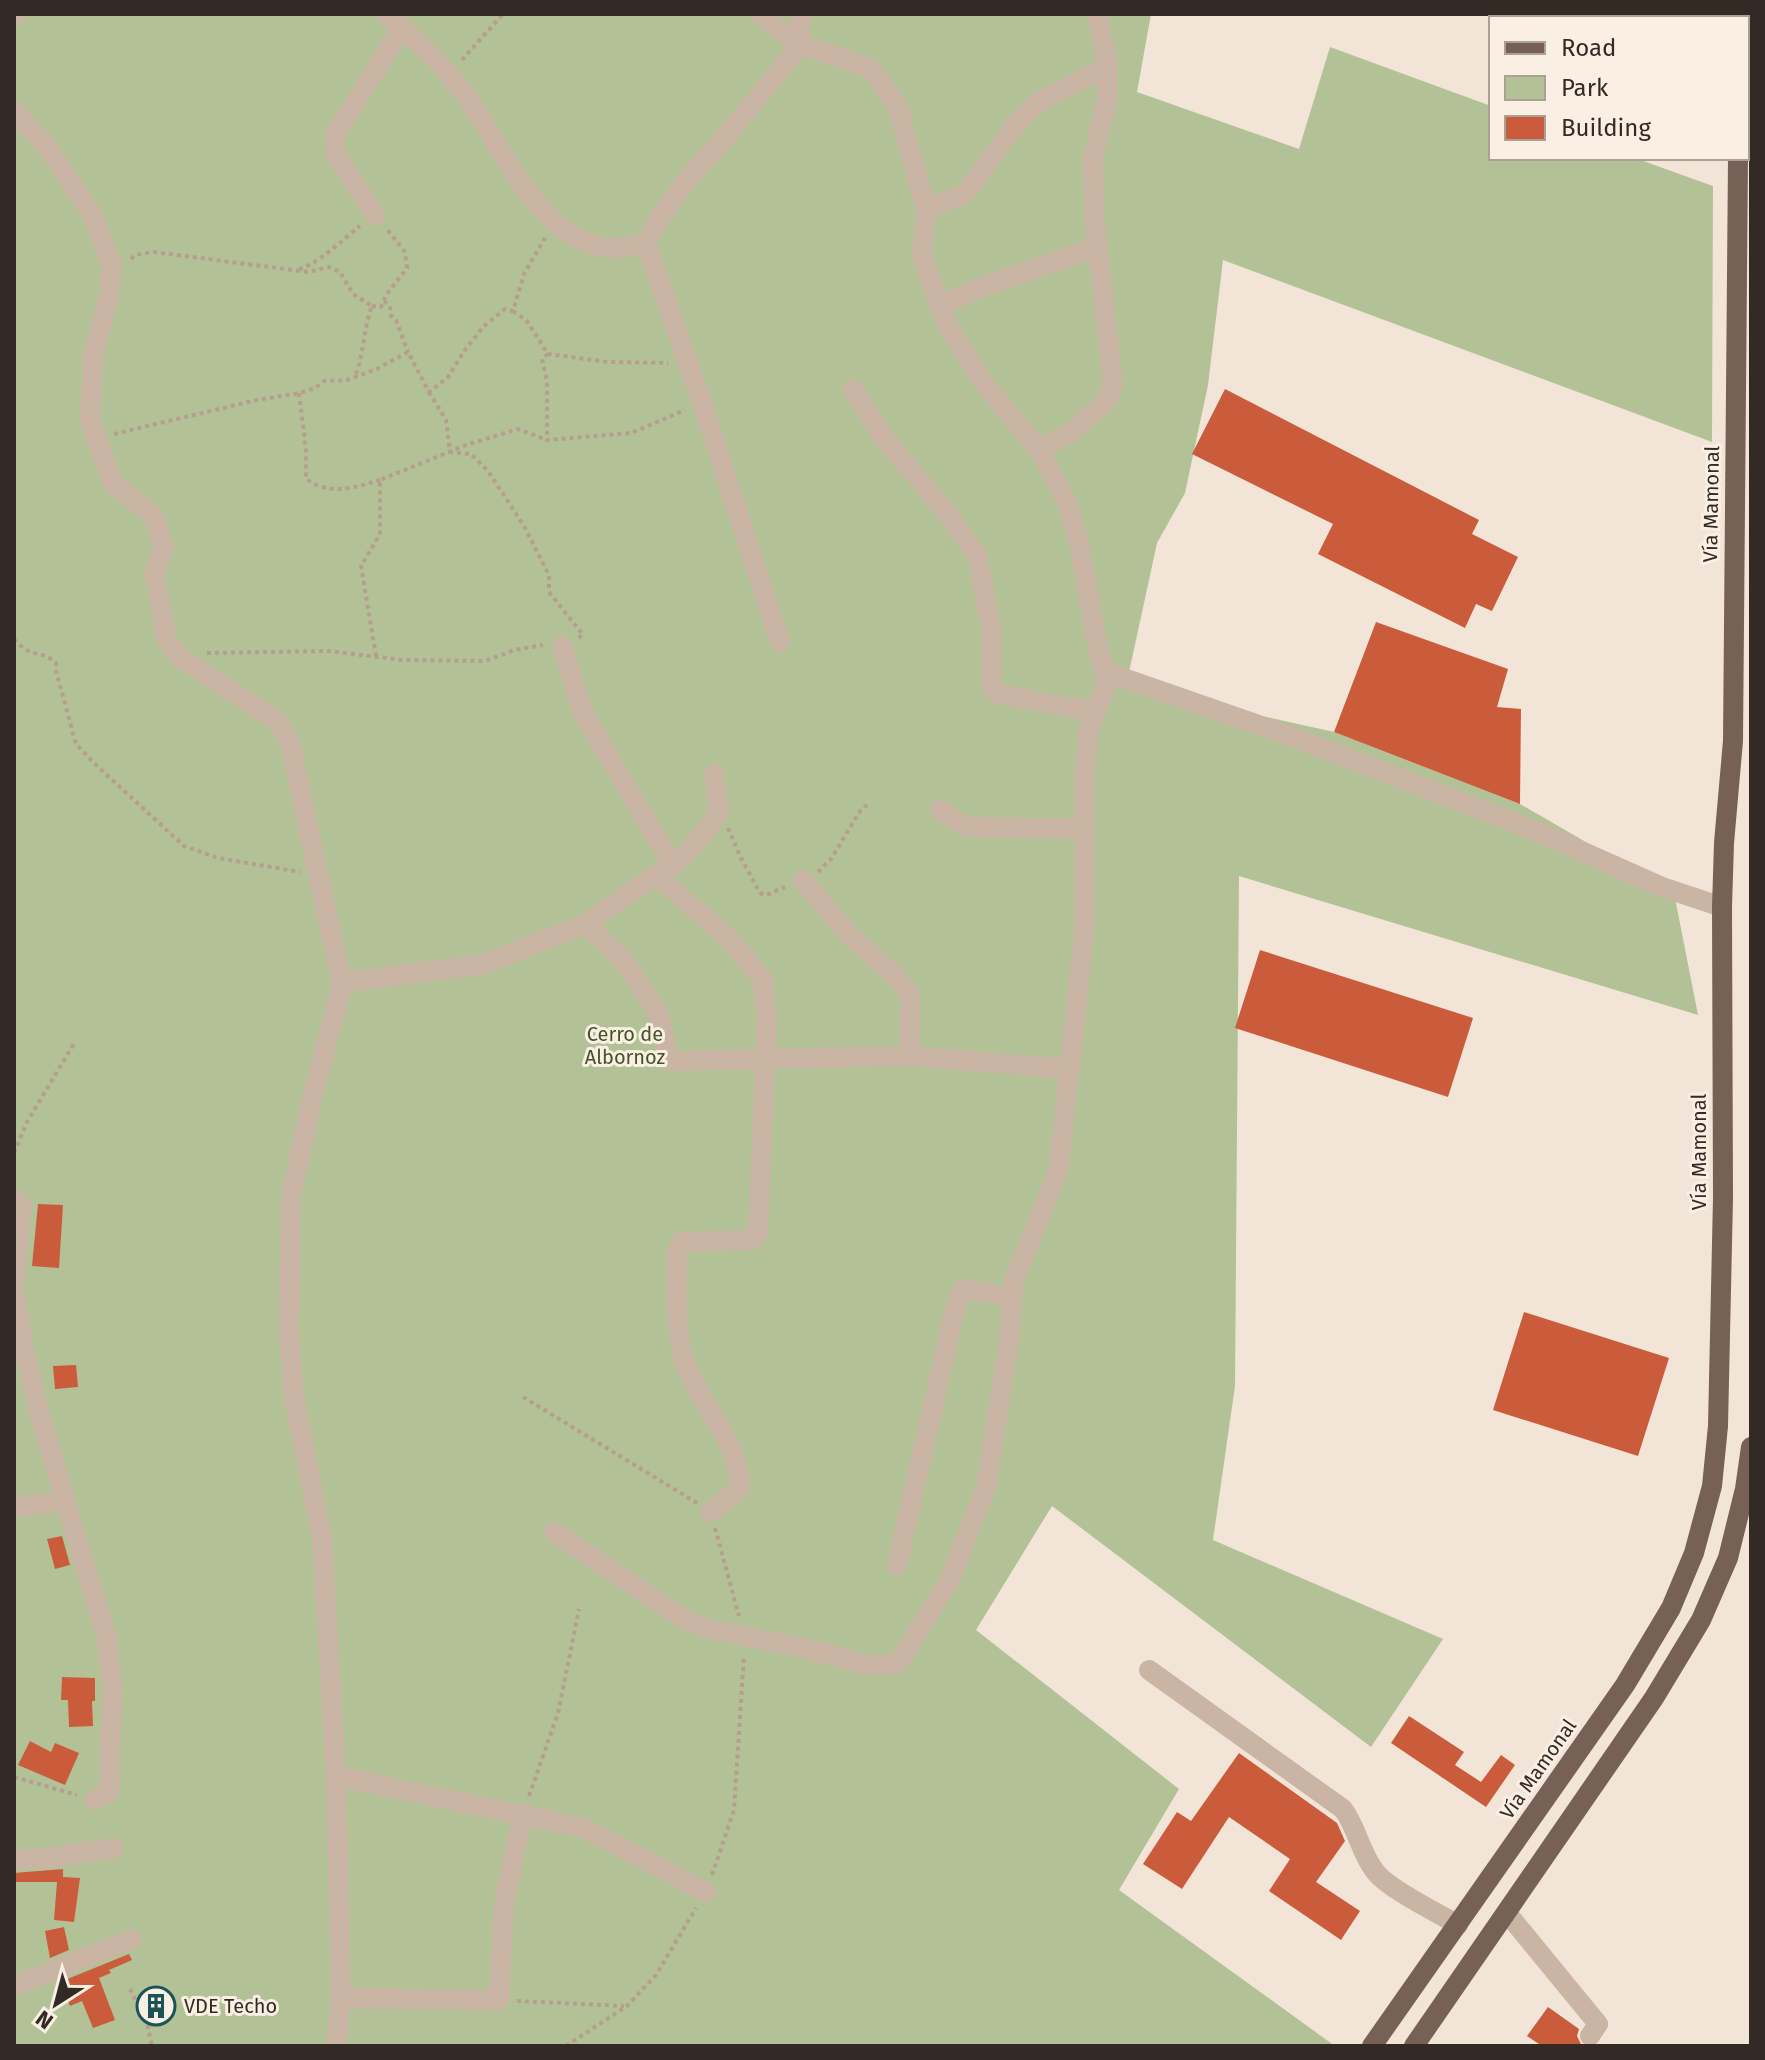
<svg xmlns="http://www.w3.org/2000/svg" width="1765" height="2060" font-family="'Fira Sans',sans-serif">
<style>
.green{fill:#b3c197}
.building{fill:#ca5c3c}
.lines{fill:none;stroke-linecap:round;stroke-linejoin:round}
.path{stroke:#b59e8d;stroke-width:4;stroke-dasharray:4 4;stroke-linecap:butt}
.minor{stroke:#cab4a3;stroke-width:20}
.major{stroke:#776055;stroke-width:20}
.labels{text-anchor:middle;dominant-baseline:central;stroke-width:6;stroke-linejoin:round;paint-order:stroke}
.street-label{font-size:20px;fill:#342a25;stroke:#f9efe3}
.park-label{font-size:20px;fill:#445328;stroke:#f9efe3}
.poi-label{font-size:20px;fill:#342a25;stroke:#f9efe3;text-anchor:start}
</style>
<rect width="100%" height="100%" fill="#f2e5d7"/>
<polygon class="green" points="14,14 1151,14 1137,92 1299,149 1330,47 1491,106 1491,158 1635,158 1713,186 1712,442 1223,260 1208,385 1185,493 1157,543 1126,686 1334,732 1520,804 1674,893 1698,1015 1239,876 1235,1386 1213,1540 1443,1639 1371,1747 1052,1506 976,1630 1179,1789 1119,1890 1335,2046 14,2046"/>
<g class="building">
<polygon points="1225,389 1479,520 1472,534 1518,557 1492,611 1476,604 1465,628 1318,554 1333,524 1192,454"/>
<polygon points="1376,622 1508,669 1497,707 1521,709 1520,804 1334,732"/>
<polygon points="1260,950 1473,1018 1448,1097 1235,1028"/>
<polygon points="38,1204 63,1205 59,1268 32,1266"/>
<polygon points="1524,1312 1669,1358 1638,1456 1493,1410"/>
<polygon points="76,1365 78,1387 55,1389 53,1366"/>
<polygon points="62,1536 70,1565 55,1569 47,1539"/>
<polygon points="62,1677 95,1678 95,1701 92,1701 93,1726 69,1727 68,1700 61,1700"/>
<polygon points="1409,1716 1464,1752 1455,1765 1481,1782 1501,1755 1515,1765 1486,1807 1391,1743"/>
<polygon points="30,1741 51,1752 55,1743 79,1753 65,1785 18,1765"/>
<polygon points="1239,1753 1337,1823 1345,1841 1316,1882 1360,1911 1341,1940 1269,1891 1290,1859 1229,1817 1182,1889 1143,1864 1177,1812 1191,1821"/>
<polygon points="63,1869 63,1877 80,1878 74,1922 54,1920 57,1882 14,1882 14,1873"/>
<polygon points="64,1927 69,1950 50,1958 45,1931"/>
<polygon points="129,1954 132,1960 109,1970 111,1973 99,1978 115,2020 93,2028 82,2001 70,2006 60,1982"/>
<polygon points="1548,2007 1579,2029 1577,2036 1582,2046 1542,2046 1527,2036"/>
</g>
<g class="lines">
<g class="path">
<polyline points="462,60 503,14"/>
<path d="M131 259 135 255 154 252 308 272 329 267 340 272 353 294 372 306C363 330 364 355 355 376"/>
<path d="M299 269C318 264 342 240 360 226"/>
<polyline points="384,301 390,306 391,316 396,320 408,352"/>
<polyline points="372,306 381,307 386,295 407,268 405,252 386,228"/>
<polyline points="513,311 527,321 548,354 608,362 668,363"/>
<polyline points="548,354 542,359 547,381 547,440 631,433 685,410"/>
<polyline points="429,392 446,420 450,452 471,454 488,471 524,526 549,575 549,592 583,635 578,638"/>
<path d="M299 393 306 450V479C331 496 353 488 380 480"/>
<polyline points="114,434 257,400 299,393 315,388 324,381 347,380 377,369 408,352 429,392 448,377 465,350 483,327 505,309 513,311 524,274 545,238"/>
<path d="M14 639C32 660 40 648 56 663V671L76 744 96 765 184 846 218 858 300 872"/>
<polyline points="207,653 328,651 403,660 485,661 515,650 543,645"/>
<polyline points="376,656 361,566 380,534 380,480 466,445 518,429 547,440"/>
<polyline points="728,828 741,858 760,893 766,895 785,887"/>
<polyline points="818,872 831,859 860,811 867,805"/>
<polyline points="14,1153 27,1122 75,1042"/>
<polyline points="523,1397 697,1503"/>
<polyline points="715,1528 739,1616"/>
<polyline points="14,1777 77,1795"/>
<polyline points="529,1796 558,1713 579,1609"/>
<polyline points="712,1875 734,1810 744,1655"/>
<polyline points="130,1989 147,2023 152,2046"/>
<polyline points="517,2001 624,2006"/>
<polyline points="566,2046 627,2006 656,1975 696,1908"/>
</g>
<g class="minor">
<path d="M386 14C414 38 441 63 463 92 503 144 538 246 616 248 625 248 636 244 646 243L662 214 691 175 711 154 801 45 800 25 803 14"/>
<polyline points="1715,14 1721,18"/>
<polyline points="14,16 17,14"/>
<path d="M14 111 48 148 93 216 112 266 109 295 93 357 90 421 113 484 153 515 164 547 154 573 167 641 182 659 279 722 290 743 341 980 347 982 484 964 585 924 656 875 729 939 762 978 767 1016 758 1233 753 1240 682 1242 677 1253C677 1291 673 1334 688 1370 704 1410 740 1443 740 1489L710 1512"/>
<polyline points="926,209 965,194 1012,129 1039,102 1108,66"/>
<polyline points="375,215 336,155 334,136 402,28"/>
<polyline points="646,243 702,402 780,642"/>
<polyline points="939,305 988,285 1097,247"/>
<polyline points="853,389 883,437 947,513 978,557 991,629 991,685 999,694 1095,712"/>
<polyline points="1039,450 1074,430 1107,401 1113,384 1094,215 1093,158 1107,99 1108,66 1097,14"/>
<polyline points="562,646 582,711 673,866"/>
<polyline points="1106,672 1296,738 1536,831 1662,887 1722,907"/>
<polyline points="940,810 967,827 1085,829"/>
<path d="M663 871C687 858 703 834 719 812L714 774"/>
<polyline points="803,880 847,933 892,973 910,994 910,1056"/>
<polyline points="585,924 624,961 659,1014 669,1061 910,1056 1070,1069"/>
<polyline points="14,1200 22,1206 14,1281"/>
<polyline points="14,1291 25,1354 38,1408 107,1640 113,1692 109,1757 110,1790 105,1795 94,1800"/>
<polyline points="14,1507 66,1501"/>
<polyline points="554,1532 684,1619 708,1629 804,1648 868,1665 894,1664 901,1659 950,1579 986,1487 1009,1340 1014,1280 1053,1184 1059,1165 1085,924 1085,764 1088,731 1107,683 1096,638 1079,542 1067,502 1039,450 983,382 949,328 939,305 922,255 926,209 898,107 870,68 801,45 759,14"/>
<polyline points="897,1565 956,1304 964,1289 1012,1297"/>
<path d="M1149 1670 1343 1809C1357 1828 1360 1851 1374 1870 1386 1888 1438 1913 1458 1925"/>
<polyline points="336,1776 584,1828 706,1892"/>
<polyline points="14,1860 47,1858 114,1848"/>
<polyline points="1507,1913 1598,2024 1590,2036"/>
<polyline points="14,1986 132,1939"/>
<polyline points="341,1998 499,2000 504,1905 523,1813"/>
<polyline points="336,2046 341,1998 336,1776 322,1538 294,1397 289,1334 291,1195 314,1090 343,982"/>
</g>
<g class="major">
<polyline points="1740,18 1740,14"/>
<polyline points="1372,2046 1625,1685 1671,1608 1694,1553 1712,1486 1718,1426 1723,1198 1722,907 1724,843 1733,741 1738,158"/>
<polyline points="1414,2046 1654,1698 1701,1620 1728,1558 1745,1489 1751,1447"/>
</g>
</g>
<defs>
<g id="building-ring" transform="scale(2)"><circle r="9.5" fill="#f9efe3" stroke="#1a5457" stroke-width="1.5"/><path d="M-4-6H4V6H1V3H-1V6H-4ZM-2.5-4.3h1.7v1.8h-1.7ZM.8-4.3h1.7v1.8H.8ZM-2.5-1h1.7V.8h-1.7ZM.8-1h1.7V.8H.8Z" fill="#1a5457"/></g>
</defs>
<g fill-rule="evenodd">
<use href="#building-ring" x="156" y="2006"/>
</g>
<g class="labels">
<g class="street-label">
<text transform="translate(1711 504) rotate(-89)">Vía Mamonal</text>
<text transform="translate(1699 1152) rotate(-90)">Vía Mamonal</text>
<text transform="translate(1538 1769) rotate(-55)">Vía Mamonal</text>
</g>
<g class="park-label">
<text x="625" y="1034">Cerro de<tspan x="625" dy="23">Albornoz</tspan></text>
</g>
<g class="poi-label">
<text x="184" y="2006">VDE Techo</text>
</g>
</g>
<rect width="1765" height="2060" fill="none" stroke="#342a25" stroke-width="32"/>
<rect x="1489" y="16" width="260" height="144" fill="#f9efe3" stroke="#aaa097" stroke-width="2"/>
<rect x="1505" y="42" width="40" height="12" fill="#776055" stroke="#aaa097" stroke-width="2"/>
<text x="1561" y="56" font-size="24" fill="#342a25">Road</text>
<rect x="1505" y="76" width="40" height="24" fill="#b3c197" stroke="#aaa097" stroke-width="2"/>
<text x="1561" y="96" font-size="24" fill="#342a25">Park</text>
<rect x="1505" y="116" width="40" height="24" fill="#ca5c3c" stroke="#aaa097" stroke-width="2"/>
<text x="1561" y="136" font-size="24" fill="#342a25">Building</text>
<g transform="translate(56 2004) rotate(216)" stroke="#f9efe3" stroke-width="6" paint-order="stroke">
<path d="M0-6L14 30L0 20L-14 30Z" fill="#342a25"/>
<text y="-12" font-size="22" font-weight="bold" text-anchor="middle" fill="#342a25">N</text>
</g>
</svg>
